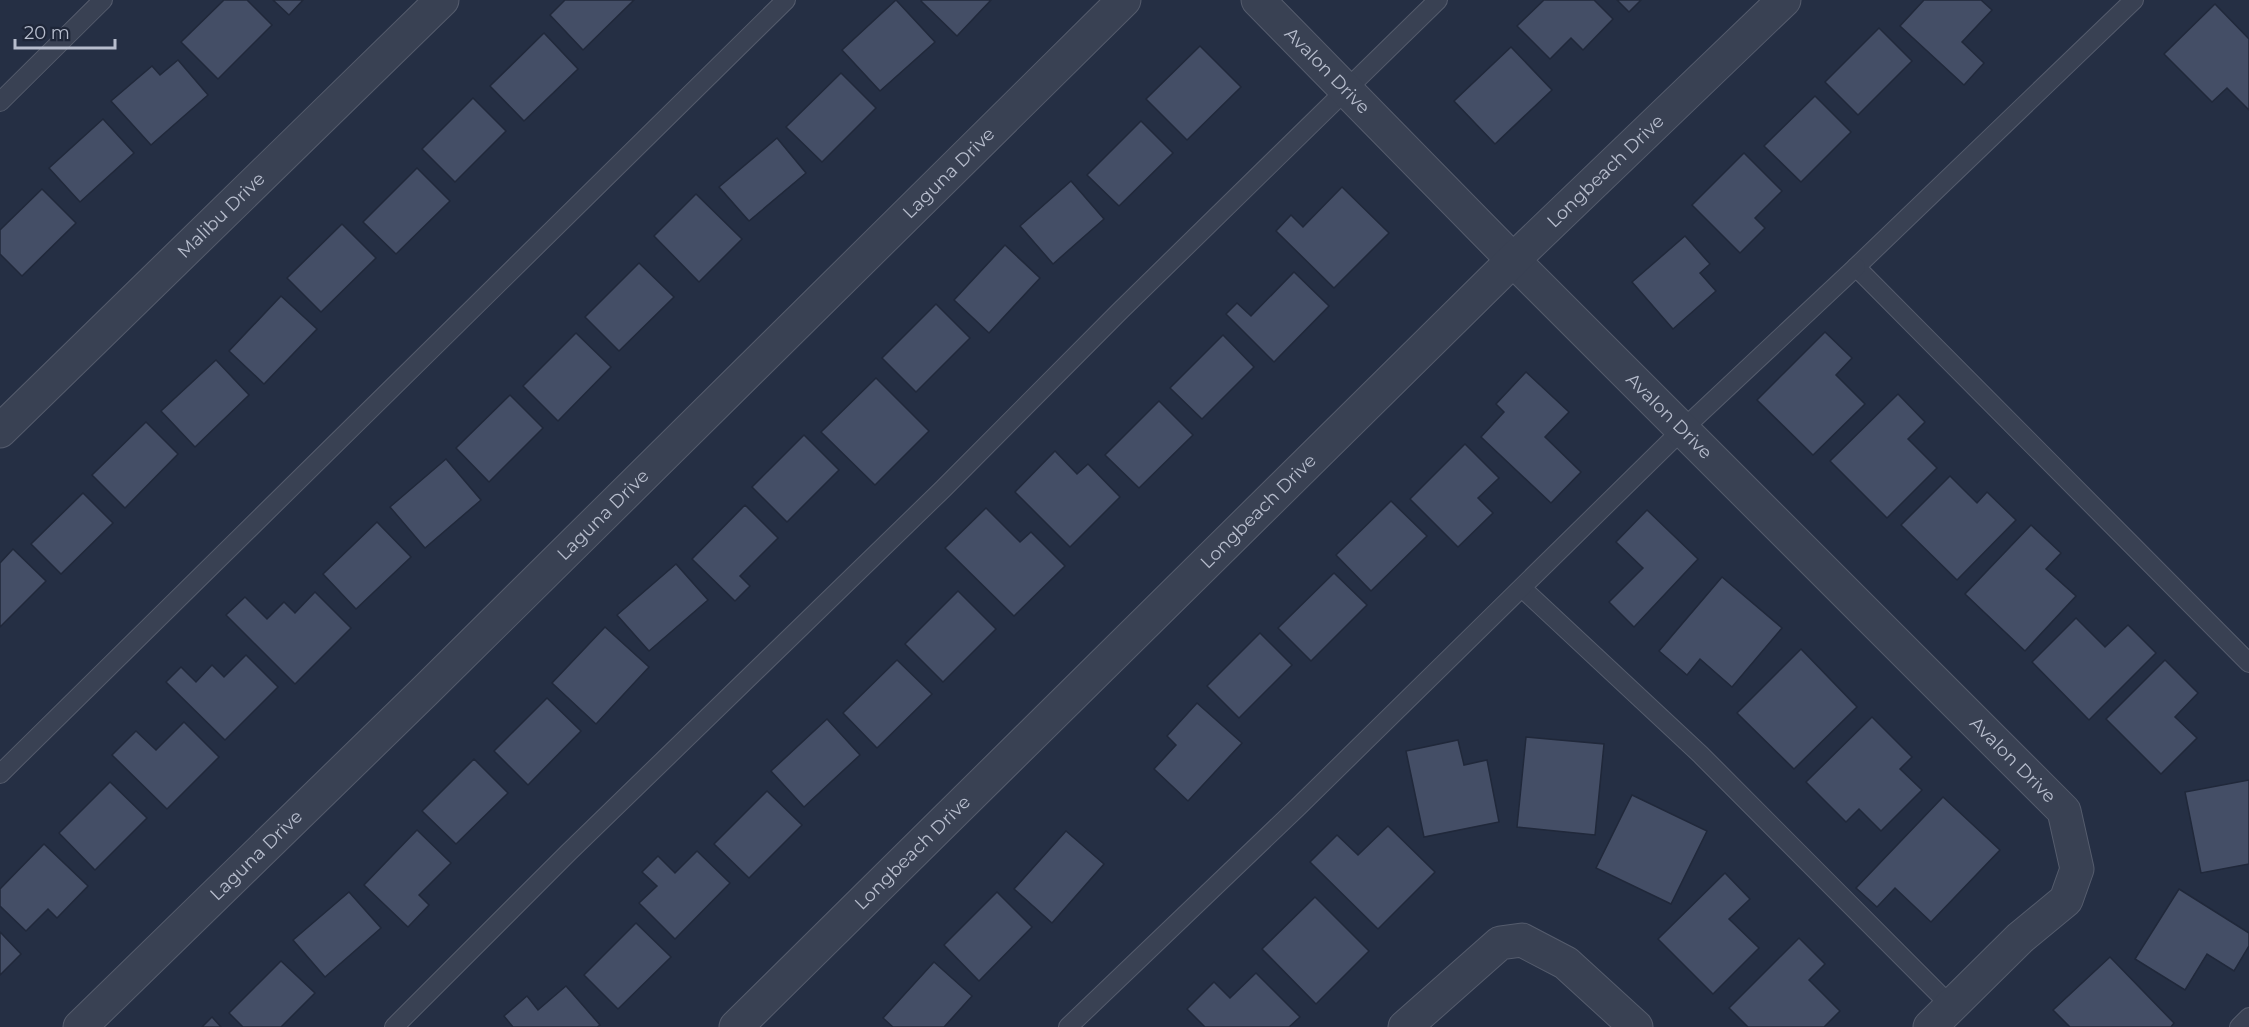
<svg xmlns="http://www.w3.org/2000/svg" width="2249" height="1027" font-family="Montserrat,sans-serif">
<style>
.building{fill:#444e66;stroke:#20283a;stroke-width:1.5}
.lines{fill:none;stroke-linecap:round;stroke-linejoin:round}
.lane-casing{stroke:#555c6d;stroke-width:20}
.street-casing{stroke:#555c6d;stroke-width:35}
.lane{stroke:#394153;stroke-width:18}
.street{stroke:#394153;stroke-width:33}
.labels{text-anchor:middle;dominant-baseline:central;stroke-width:5;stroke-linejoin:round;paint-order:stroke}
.street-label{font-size:18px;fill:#b7bdcd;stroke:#1e2638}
</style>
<rect width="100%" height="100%" fill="#252f44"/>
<g class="building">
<polygon points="224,0 247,0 272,25 218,79 181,42"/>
<polygon points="273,0 303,0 289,15"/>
<polygon points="565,0 634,0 583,50 550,15"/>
<polygon points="896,0 935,42 880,91 842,50"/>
<polygon points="922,0 991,0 957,36 921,1"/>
<polygon points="1544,0 1594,0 1613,19 1583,50 1571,38 1550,59 1517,26"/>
<polygon points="1617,0 1641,0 1629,12"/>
<polygon points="1924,0 1981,0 1992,10 1962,42 1984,63 1964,85 1900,26"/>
<polygon points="2215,4 2249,39 2249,110 2227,88 2212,102 2164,54"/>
<polygon points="1879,28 1912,61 1858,115 1825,82"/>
<polygon points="544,33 578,69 524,121 490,86"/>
<polygon points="1200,46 1241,87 1187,140 1146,99"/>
<polygon points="1511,47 1552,90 1495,144 1454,101"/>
<polygon points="178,60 208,95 151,145 111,101 152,66 160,75"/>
<polygon points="841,73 876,108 822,162 786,127"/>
<polygon points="1815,96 1851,132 1801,182 1764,146"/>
<polygon points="473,98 506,131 455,182 422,149"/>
<polygon points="103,119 134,153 80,202 49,168"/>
<polygon points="1141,121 1173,153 1119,206 1087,175"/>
<polygon points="777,138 806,173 749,221 719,187"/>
<polygon points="1744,153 1782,191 1755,218 1765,228 1740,253 1692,205"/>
<polygon points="417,168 450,201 396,254 363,222"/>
<polygon points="1071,181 1104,219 1053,264 1020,226"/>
<polygon points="1342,187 1389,233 1334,288 1276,231 1291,215 1303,227"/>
<polygon points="42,189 76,223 22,276 0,254 0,230"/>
<polygon points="696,194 742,239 699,282 654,236"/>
<polygon points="342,224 376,258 321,312 287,278"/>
<polygon points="1685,236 1710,264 1700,273 1716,291 1673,329 1632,282"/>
<polygon points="1005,245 1040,278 989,333 954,300"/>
<polygon points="639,263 674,297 619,351 585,317"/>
<polygon points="1294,272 1329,306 1274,362 1226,314 1237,303 1251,316"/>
<polygon points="281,296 317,329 264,384 229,351"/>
<polygon points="936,304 970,338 916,392 882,358"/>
<polygon points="1825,332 1852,358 1836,375 1865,404 1813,455 1757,400"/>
<polygon points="576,333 611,367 558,421 523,386"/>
<polygon points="1223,335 1254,367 1202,419 1170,388"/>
<polygon points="216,360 249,395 195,447 161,411"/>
<polygon points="1526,372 1569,412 1545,437 1581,472 1551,503 1481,437 1504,412 1496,404"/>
<polygon points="876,378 929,431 875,485 821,432"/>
<polygon points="1898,394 1925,422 1908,439 1937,468 1887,518 1830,461"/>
<polygon points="510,395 543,428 489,482 456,448"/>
<polygon points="1159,401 1193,435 1139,488 1105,455"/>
<polygon points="146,422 178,454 125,508 92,475"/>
<polygon points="804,435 839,470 787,522 752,487"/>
<polygon points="1465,444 1499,478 1478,498 1493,513 1458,547 1410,499"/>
<polygon points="1055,451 1077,474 1088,464 1120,497 1070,547 1015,492"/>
<polygon points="446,459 481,500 425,548 390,507"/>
<polygon points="1950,476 1977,503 1987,492 2016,520 1957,580 1901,525"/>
<polygon points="83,493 113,523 61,574 31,544"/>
<polygon points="1391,501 1427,536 1371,591 1336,555"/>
<polygon points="745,505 778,538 740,576 750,586 735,601 692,559"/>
<polygon points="986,508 1020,542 1031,532 1065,566 1014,616 945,548"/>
<polygon points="1647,510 1698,559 1634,627 1609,602 1643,568 1616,542"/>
<polygon points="377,522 411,557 356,609 323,574"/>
<polygon points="2031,525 2061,553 2046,569 2076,596 2025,651 1965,594"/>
<polygon points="13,549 46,581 0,627 0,563"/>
<polygon points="676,564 708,600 649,651 617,615"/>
<polygon points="1334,573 1367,605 1311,661 1278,628"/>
<polygon points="1722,577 1782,628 1732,687 1700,659 1687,675 1659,651"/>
<polygon points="958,591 996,629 943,682 905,644"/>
<polygon points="315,592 351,628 295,684 226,615 245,597 267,619 284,602 295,613"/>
<polygon points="2076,618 2105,647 2128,625 2156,653 2089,720 2032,662"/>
<polygon points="605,627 649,667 596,724 552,683"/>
<polygon points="1260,633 1292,665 1239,718 1207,686"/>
<polygon points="1801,649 1857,707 1794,769 1737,713"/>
<polygon points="246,655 278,687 225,740 166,682 181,667 196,682 212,665 224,677"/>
<polygon points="897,660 932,694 877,748 843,713"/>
<polygon points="2165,660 2198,693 2175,717 2197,738 2161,774 2106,719"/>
<polygon points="547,698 581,731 528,785 494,751"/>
<polygon points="1197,703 1242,743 1188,801 1154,769 1176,745 1167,736"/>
<polygon points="1872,717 1912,757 1900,769 1922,790 1881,831 1859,809 1846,822 1806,782"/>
<polygon points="827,719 860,755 804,807 771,771"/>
<polygon points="184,722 219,757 167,809 112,755 136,731 156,750"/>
<polygon points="1526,737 1604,744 1595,835 1517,827"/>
<polygon points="1458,740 1464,765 1487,760 1499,822 1424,837 1406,751"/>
<polygon points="474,759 508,793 456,844 422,811"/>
<polygon points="2249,780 2249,864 2201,873 2185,792"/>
<polygon points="110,782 147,818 95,870 59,833"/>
<polygon points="767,791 802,825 749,878 714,844"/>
<polygon points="1632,795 1707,831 1671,904 1596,868"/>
<polygon points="1943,797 2000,850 1931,922 1895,888 1877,907 1856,888"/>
<polygon points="1388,826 1435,872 1378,929 1310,862 1337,835 1358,855"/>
<polygon points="417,830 451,863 419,895 429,905 408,927 364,885"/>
<polygon points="1066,831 1104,864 1052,923 1014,889"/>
<polygon points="44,844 88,886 57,918 48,909 26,931 0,906 0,889"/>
<polygon points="697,851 730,883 675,939 639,903 657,886 642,872 658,856 675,873"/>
<polygon points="1725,873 1750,899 1729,919 1759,948 1713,994 1658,939"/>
<polygon points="2179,889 2249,933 2249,946 2234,971 2207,954 2185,990 2135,959"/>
<polygon points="349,892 381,928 325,977 293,940"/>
<polygon points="997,892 1032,927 979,981 944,945"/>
<polygon points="1315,897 1369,951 1316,1004 1262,949"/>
<polygon points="636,923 671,957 618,1009 584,975"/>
<polygon points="0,932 21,954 0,975"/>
<polygon points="1799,938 1825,964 1809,980 1840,1011 1824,1027 1748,1027 1729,1008"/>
<polygon points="2110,957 2174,1023 2171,1027 2070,1027 2053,1010"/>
<polygon points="281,961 315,993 281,1027 243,1027 229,1013"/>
<polygon points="934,962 972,996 944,1027 893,1027 883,1018"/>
<polygon points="1256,973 1300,1017 1289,1027 1205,1027 1187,1009 1214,982 1230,998"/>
<polygon points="566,986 600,1025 597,1027 513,1027 504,1016 527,996 538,1010"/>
<polygon points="212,1017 221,1027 202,1027"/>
</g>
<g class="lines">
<g class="lane-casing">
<g id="lane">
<polyline points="2134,0 1856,267 2249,663"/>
<polyline points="0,102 103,0"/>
<polyline points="1522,588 1700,754 1951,1006"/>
<polyline points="0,774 786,0"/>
<polyline points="394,1027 568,853 943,489 1120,311 1438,0"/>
<polyline points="1068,1027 1298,807 1682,430 1856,267"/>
<polyline points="2239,1027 2249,1017"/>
</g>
</g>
<g class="street-casing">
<g id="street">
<path id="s1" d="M1258 0 1513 260 2064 811 2077 869 2066 900 2020 938 1930 1027"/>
<path id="s2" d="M0 431 442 0"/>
<path id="s3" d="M80 1027 425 691 1124 0"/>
<path id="s4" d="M736 1027 1513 260 1784 0"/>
<polyline points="1405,1027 1500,943 1522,940 1566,963 1636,1027"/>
</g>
</g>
<use href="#lane" class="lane"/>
<use href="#street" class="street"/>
</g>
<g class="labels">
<g class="street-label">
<text stroke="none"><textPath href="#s1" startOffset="99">Avalon Drive</textPath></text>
<text stroke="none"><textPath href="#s4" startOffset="1220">Longbeach Drive</textPath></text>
<text stroke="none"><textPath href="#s3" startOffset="1218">Laguna Drive</textPath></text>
<text stroke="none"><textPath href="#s2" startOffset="309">Malibu Drive</textPath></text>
<text stroke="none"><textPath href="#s1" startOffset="585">Avalon Drive</textPath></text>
<text stroke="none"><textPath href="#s4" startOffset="734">Longbeach Drive</textPath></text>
<text stroke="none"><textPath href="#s3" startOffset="732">Laguna Drive</textPath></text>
<text stroke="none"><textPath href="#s1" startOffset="1071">Avalon Drive</textPath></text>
<text stroke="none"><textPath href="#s4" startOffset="248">Longbeach Drive</textPath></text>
<text stroke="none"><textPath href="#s3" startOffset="246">Laguna Drive</textPath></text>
</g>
</g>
<path d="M15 39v9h100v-9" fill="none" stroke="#b7bdcd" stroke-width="3"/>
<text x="24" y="39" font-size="18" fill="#b7bdcd" stroke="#1e2638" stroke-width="4.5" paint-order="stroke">20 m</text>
</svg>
